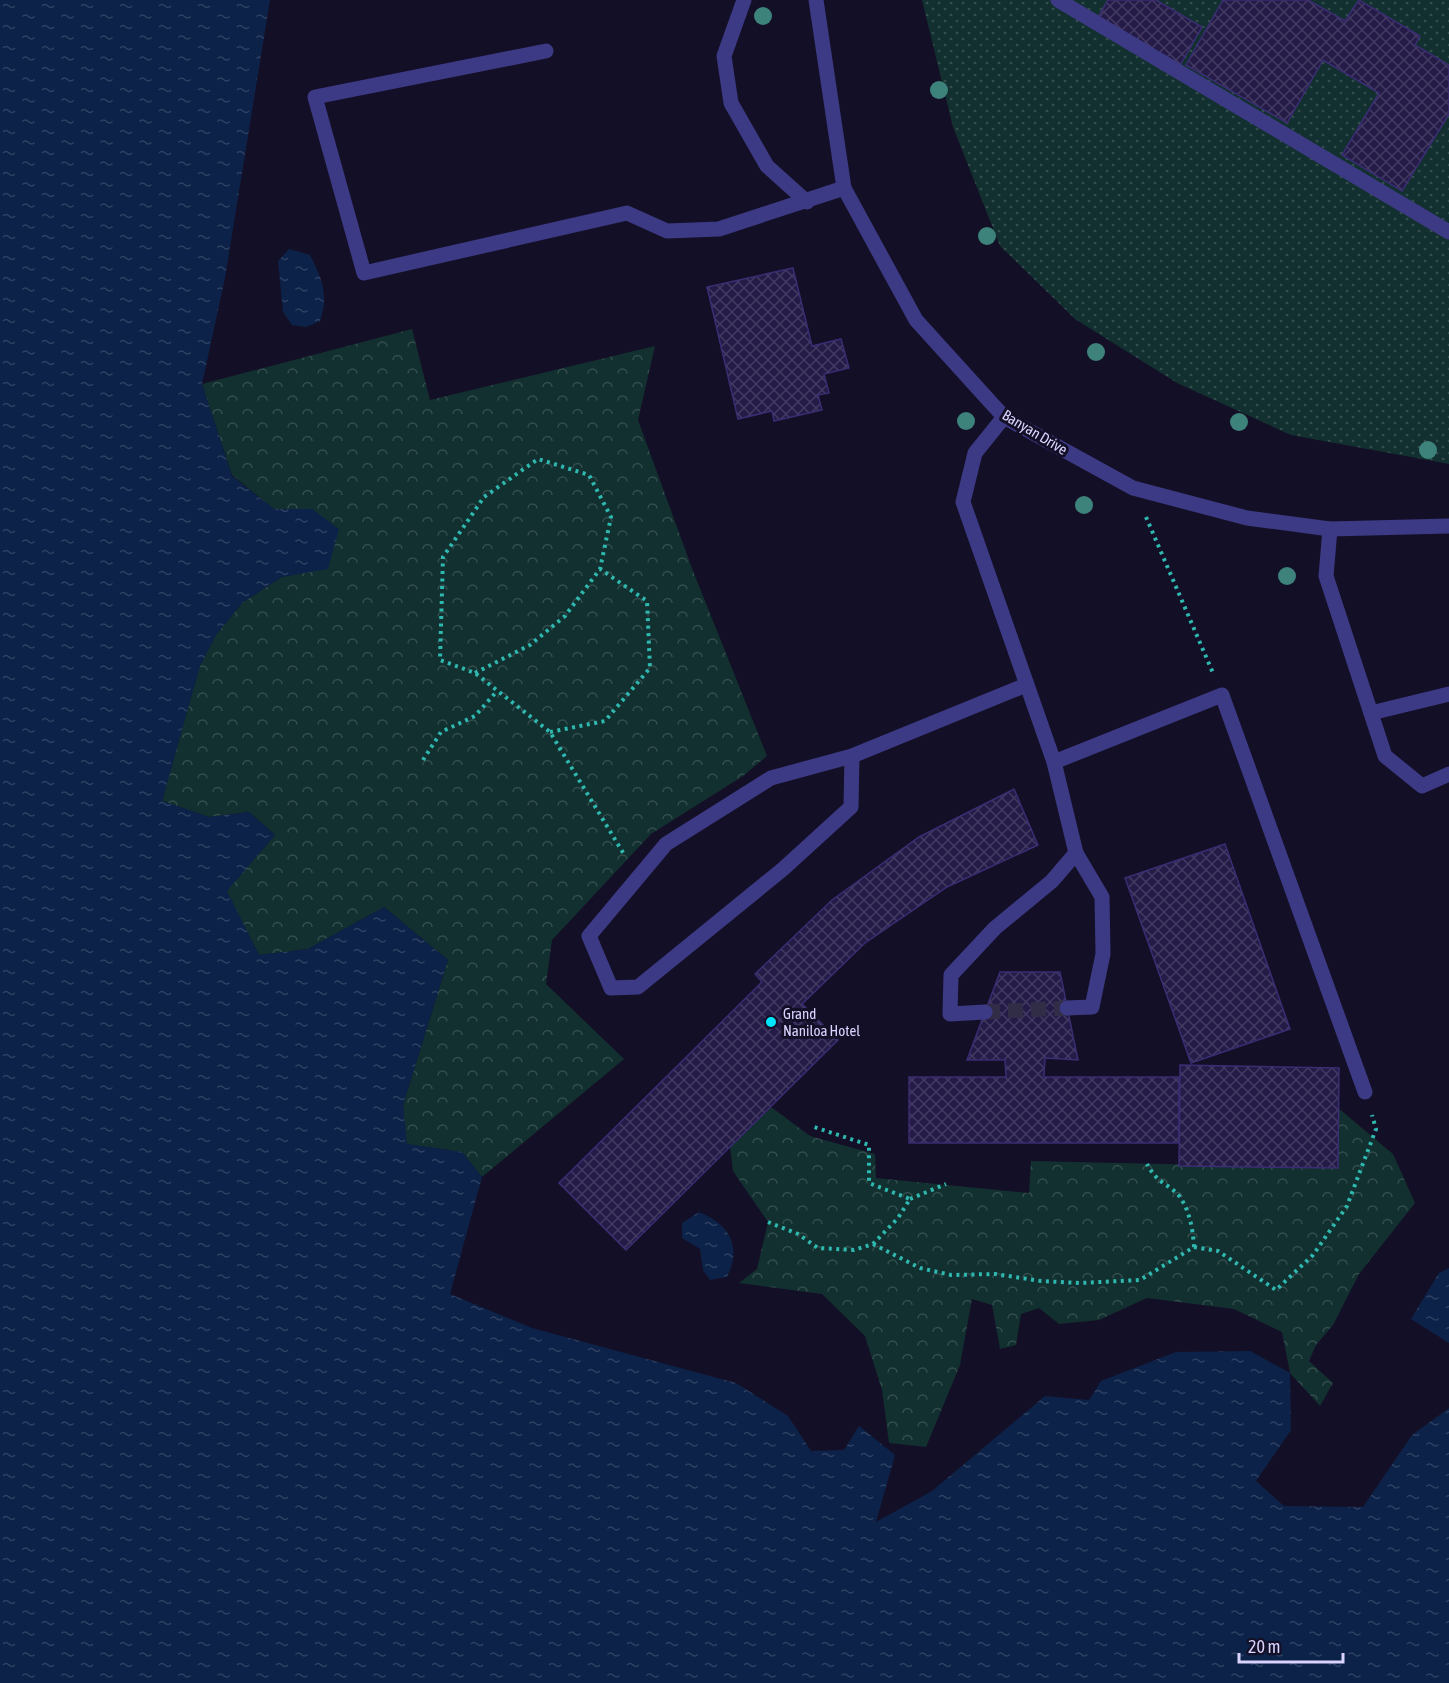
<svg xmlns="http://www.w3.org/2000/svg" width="1449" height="1683" font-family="'Asap Condensed',sans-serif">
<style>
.grass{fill:url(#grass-dots)}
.forest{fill:url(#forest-crowns)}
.water{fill:url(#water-ripples)}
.building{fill:url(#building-cross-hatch);stroke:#3b2d73;stroke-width:1.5}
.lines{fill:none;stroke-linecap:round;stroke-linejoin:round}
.minor-tunnel{stroke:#312d47;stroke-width:15;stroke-dasharray:15 8;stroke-linecap:butt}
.path{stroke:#2fb8b0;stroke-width:4;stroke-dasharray:3 4.5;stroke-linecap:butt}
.minor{stroke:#3d3a85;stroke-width:15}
.tree{fill:#3d827b}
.poi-dot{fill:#00e5ff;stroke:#130f26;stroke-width:2}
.labels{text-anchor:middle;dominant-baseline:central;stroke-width:6;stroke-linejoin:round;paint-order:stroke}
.street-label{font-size:15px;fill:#d9d4ff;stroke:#130f26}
.poi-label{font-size:15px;fill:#d9d4ff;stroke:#130f26;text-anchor:start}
</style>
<defs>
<pattern id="grass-dots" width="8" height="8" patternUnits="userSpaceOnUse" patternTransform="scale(1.5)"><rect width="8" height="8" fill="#12302f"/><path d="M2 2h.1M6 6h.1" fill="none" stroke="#344d4e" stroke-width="1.8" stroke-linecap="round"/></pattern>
<pattern id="forest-crowns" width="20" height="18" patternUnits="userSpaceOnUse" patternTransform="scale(1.5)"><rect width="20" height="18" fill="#12302f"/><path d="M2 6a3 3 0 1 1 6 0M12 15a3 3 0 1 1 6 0" fill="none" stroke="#344d4e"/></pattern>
<pattern id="water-ripples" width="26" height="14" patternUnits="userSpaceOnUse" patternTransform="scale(1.5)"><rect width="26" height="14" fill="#0c2248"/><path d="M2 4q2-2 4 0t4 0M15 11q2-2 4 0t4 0" fill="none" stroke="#2f4163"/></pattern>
<pattern id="building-cross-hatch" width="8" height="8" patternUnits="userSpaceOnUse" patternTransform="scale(1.5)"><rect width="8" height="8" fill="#241b47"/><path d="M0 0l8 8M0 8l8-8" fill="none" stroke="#433b63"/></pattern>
</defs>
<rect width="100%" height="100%" fill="#130f26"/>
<polygon class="grass" points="922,0 1449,0 1449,464 1291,435 1177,383 1075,319 1000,246 953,127"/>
<g class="forest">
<polygon points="412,329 430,400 655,346 638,420 693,571 767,756 743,776 651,834 552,940 546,984 624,1059 482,1177 462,1152 406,1144 403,1105 448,960 384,907 308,949 259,955 226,891 275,835 249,812 209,817 162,801 200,665 216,635 243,602 282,577 328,568 312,509 274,509 232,475 202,384"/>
<polygon points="771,1107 810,1136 875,1154 876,1178 1029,1193 1031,1161 1337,1168 1338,1108 1393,1154 1415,1203 1359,1274 1333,1325 1316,1345 1309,1361 1333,1383 1320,1406 1290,1373 1282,1332 1234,1309 1147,1298 1099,1320 1059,1324 1039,1308 1021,1314 1016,1345 1000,1349 992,1305 972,1299 960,1365 926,1447 889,1443 882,1390 865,1336 822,1294 739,1283 757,1269 768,1222 733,1171 730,1147"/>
</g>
<g class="water">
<polygon points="0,0 270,0 225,278 202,384 232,476 274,509 312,509 339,529 328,569 282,577 243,602 216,635 200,666 162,801 209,817 249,812 275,835 227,891 259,955 308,949 384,907 448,960 403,1105 407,1144 462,1152 482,1177 450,1294 532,1328 736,1383 788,1416 811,1451 844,1450 859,1426 895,1455 876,1522 932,1491 1045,1396 1089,1400 1101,1381 1176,1352 1250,1351 1290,1373 1291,1430 1256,1481 1284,1506 1363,1507 1412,1435 1449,1408 1449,1683 0,1683"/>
<path d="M289 249 310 255C322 278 329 296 320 321L306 327 292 325 283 312 278 261Z"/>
<path d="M699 1212C730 1225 742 1246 727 1277L710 1280 703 1270 700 1249 682 1238V1223Z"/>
<polygon points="1449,1268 1449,1343 1411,1319 1439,1273"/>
</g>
<g class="building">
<polygon points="1108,0 1156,0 1202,27 1179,67 1097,19"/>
<polygon points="1223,0 1308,0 1345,21 1359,0 1420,36 1415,45 1449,65 1449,114 1402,191 1342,155 1379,93 1323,60 1287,123 1186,65"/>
<polygon points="793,268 812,346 841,339 849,368 824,374 829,393 818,395 822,410 774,421 772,411 738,419 707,287"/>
<polygon points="1014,789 1038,845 947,887 865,943 802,1004 838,1040 626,1250 559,1183 762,982 755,974 832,900 919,837"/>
<polygon points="1225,844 1290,1029 1191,1063 1125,878"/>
<polygon points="1000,972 1060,972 1078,1060 1045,1058 1044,1077 1179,1077 1179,1143 909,1143 909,1077 1006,1077 1005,1060 967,1060"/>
<polygon points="1180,1065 1339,1068 1338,1168 1179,1166"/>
</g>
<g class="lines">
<polyline class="minor-tunnel" points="985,1012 1067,1008"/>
<g class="path">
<polyline points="1146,517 1213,673"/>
<polyline points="475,673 530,645 565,616 600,569 611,517 589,475 538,459 484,497 443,557 440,660 475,673 550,732 625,856"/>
<polyline points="550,732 605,721 650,668 647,601 600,569"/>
<polyline points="423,760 441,732 475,716 497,691"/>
<polyline points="910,1199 946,1184"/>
<polyline points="768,1222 798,1234 818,1248 854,1250 873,1244 898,1218 910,1199 869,1183 869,1145 814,1127"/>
<path d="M873 1244 920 1268 951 1275 995 1274 1041 1281 1079 1283 1140 1280 1194 1247C1193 1230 1190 1212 1180 1197 1169 1183 1159 1186 1147 1164"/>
<polyline points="1194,1247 1218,1251 1276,1290 1313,1255 1347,1206 1376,1129 1372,1115"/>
</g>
<g class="minor">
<polyline points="744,0 724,56 731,103 767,166 807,202"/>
<polyline points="816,0 844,188 916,320 1004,417 1133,488 1247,518 1330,529 1449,526"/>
<polyline points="1058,0 1449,232"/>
<polyline points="546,51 315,97 364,273 627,213 667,231 719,229 844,188"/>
<polyline points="1004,417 975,453 963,502 1054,762 1222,695 1365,1092"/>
<polyline points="1330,529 1326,576 1385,756 1422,786 1449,774"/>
<polyline points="1371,713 1449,694"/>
<polyline points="852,756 851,807 783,869 638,987 611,988 589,936 666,844 771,778 852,756 1026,685"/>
<polyline points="1054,762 1076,853 1102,897 1103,954 1092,1007 1067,1008"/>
<polyline points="985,1012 950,1014 951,975 995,928 1052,881 1076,853"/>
</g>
</g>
<g class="tree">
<circle cx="763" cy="16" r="9"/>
<circle cx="939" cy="90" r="9"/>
<circle cx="987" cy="236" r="9"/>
<circle cx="1096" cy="352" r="9"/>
<circle cx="966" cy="421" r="9"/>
<circle cx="1239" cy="422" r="9"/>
<circle cx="1428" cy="450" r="9"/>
<circle cx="1084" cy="505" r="9"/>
<circle cx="1287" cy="576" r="9"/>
</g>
<circle class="poi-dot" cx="771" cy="1022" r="6"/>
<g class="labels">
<g class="street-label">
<text transform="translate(1035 432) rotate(31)">Banyan Drive</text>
</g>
<g class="poi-label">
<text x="783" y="1013">Grand<tspan x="783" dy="17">Naniloa Hotel</tspan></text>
</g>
</g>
<path d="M1239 1653v9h104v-9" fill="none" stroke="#d9d4ff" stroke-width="3"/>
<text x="1248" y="1653" font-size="18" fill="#d9d4ff" stroke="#130f26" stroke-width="4.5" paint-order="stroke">20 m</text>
</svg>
